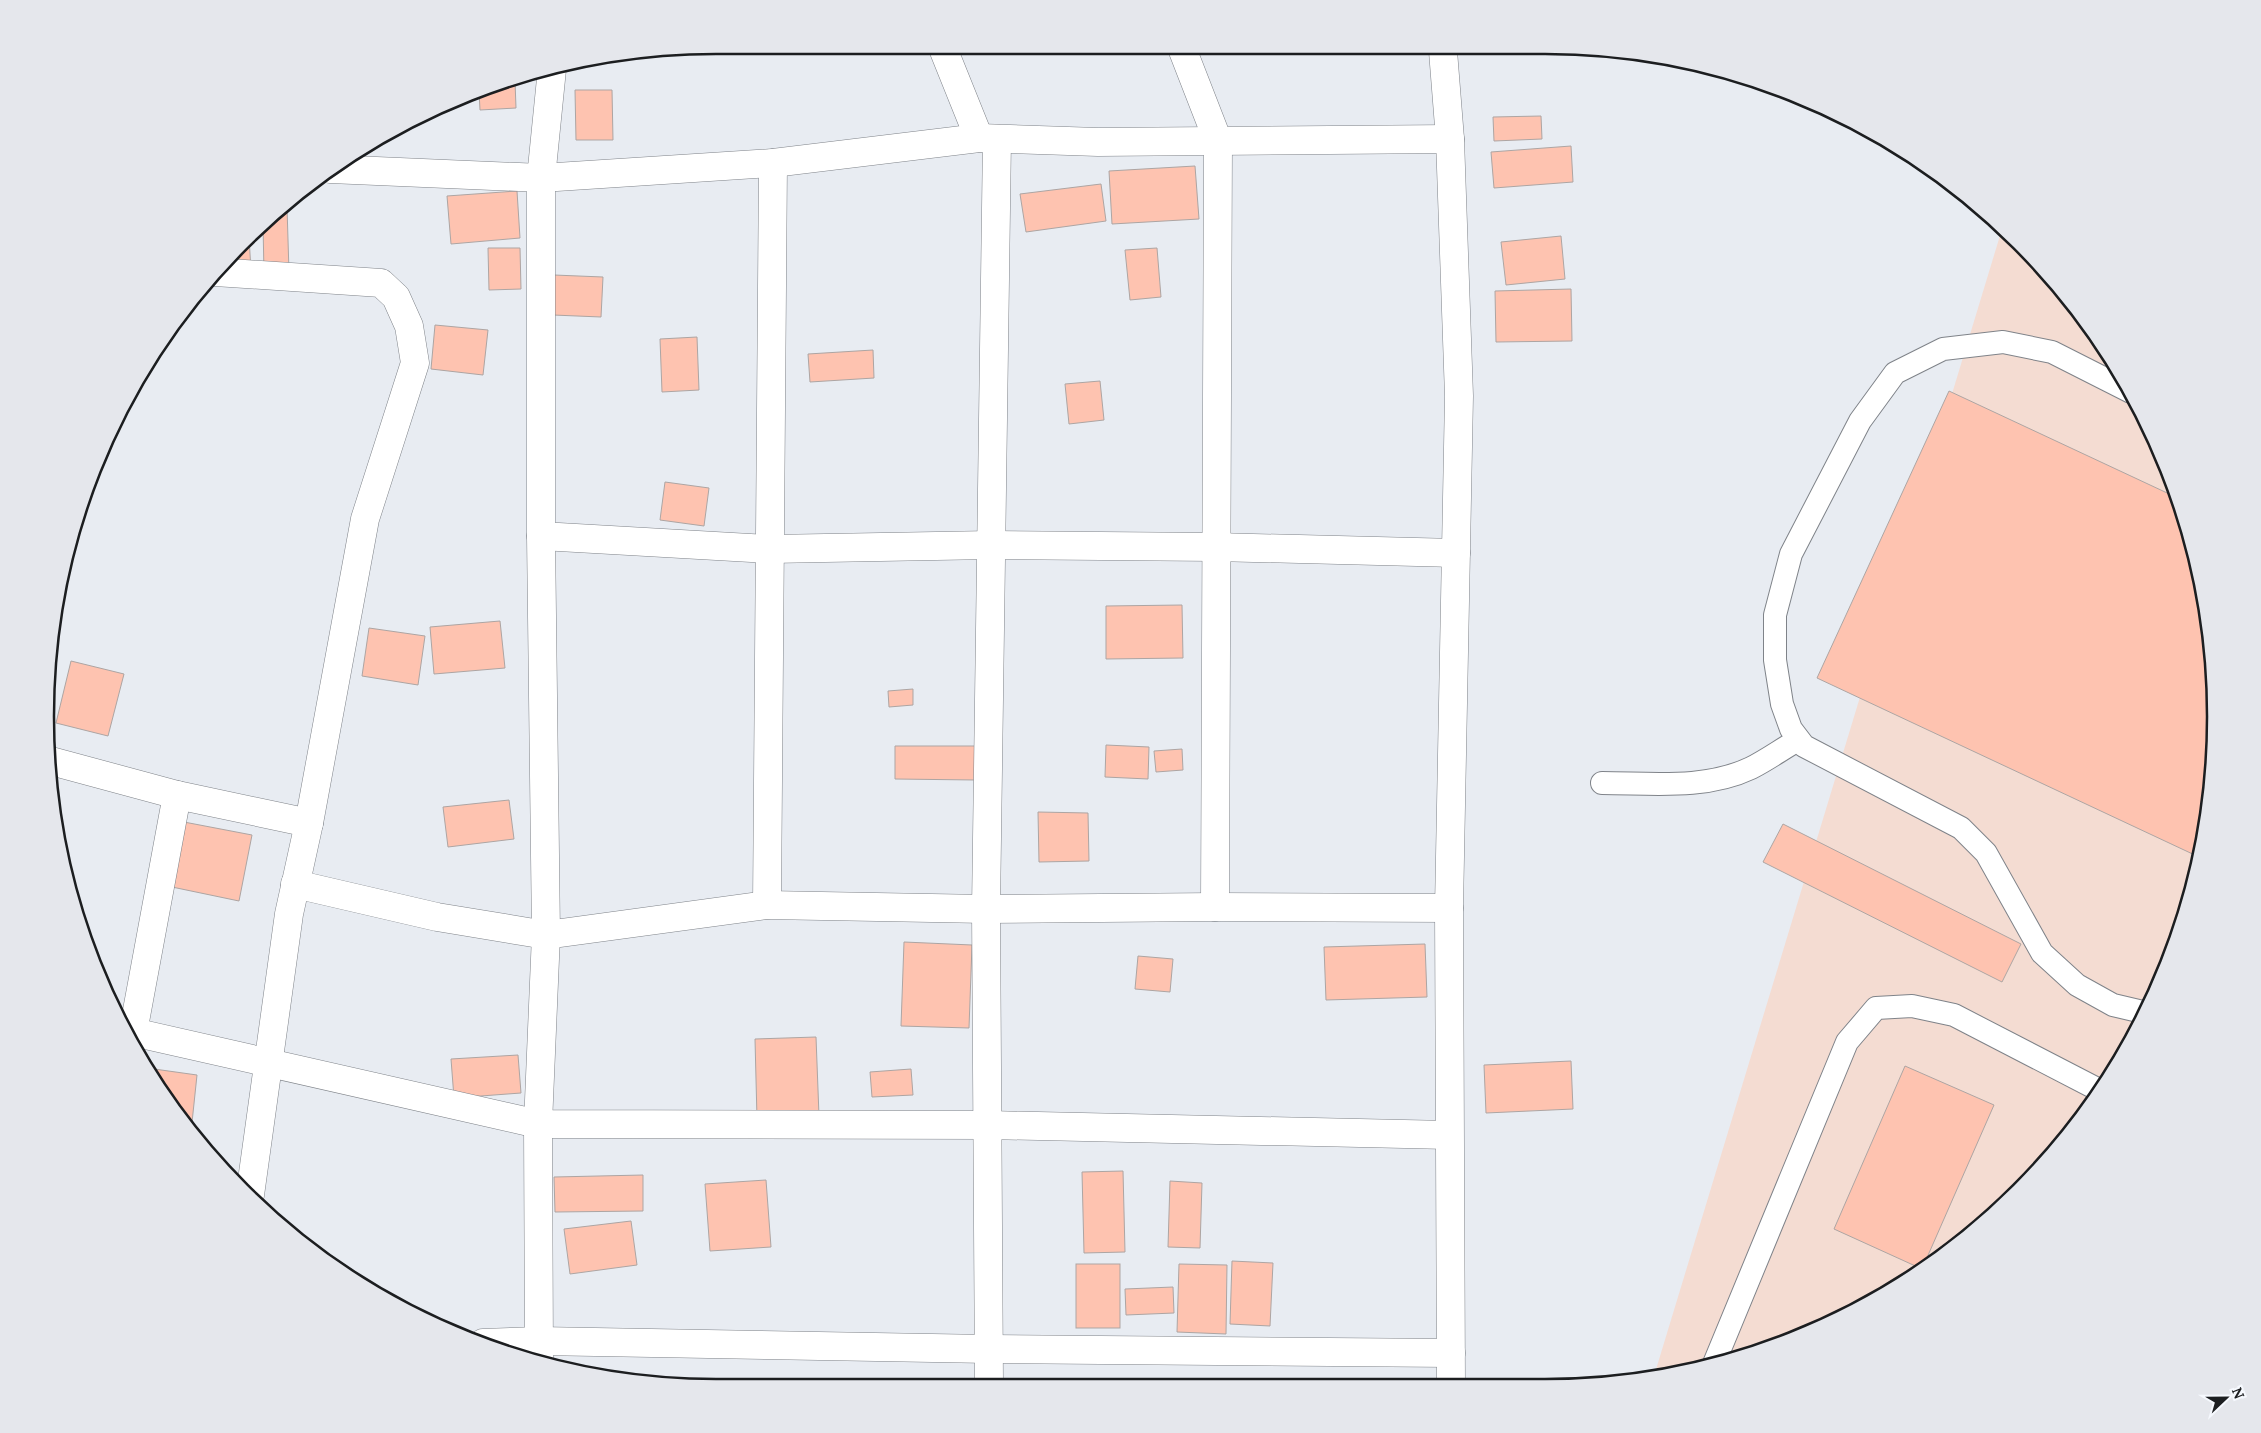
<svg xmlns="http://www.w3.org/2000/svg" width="2261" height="1433" font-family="Lora,serif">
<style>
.industrial{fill:#f4dcd2}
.building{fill:#fec3b0;stroke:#ada5a3}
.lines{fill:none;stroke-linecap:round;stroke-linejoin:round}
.lane-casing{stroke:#7f8389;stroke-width:24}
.street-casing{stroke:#7f8389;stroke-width:29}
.lane{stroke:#fff;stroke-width:22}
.street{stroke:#fff;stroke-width:28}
.rim{fill:none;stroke:#1c1e20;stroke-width:2.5}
</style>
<rect width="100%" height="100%" fill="#e8ecf2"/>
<polygon class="industrial" points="2002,229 2050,274 2126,381 2180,501 2210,629 2215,761 2193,891 2147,1014 2077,1125 1954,1249 1842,1319 1719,1365 1654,1376"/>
<g class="building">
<polygon points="515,81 516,108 480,110 479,91 497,82"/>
<polygon points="575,90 612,90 613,140 576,140"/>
<polygon points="1541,116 1542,139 1494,141 1493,117"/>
<polygon points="1571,146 1573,182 1494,188 1491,152"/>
<polygon points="1195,166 1199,219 1112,224 1109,171"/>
<polygon points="1101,184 1106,221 1026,232 1020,194"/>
<polygon points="517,191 520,238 451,244 447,196"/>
<polygon points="287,207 289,272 264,273 263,224 283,208"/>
<polygon points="249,236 251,271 227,260"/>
<polygon points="1561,236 1565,279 1506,285 1501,242"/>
<polygon points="488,248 520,248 521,289 489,290"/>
<polygon points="1157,248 1161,297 1130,300 1125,250"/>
<polygon points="554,275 603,277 601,317 553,315"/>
<polygon points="1571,289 1572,341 1496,342 1495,291"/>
<polygon points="435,325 488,330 483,375 431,369"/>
<polygon points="697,337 699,390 662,392 660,339"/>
<polygon points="873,350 874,378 810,382 808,354"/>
<polygon points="1100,381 1104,420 1069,424 1065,384"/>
<polygon points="1949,391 2180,499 2210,629 2215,761 2199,857 1817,678"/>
<polygon points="665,482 709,488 704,526 660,520"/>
<polygon points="1182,605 1183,658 1106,659 1106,606"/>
<polygon points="500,621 505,668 434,674 430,627"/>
<polygon points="369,628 425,636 418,685 362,676"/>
<polygon points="71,661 124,674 108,736 56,723"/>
<polygon points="913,689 913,705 889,707 888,691"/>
<polygon points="1106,745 1149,747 1148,779 1105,777"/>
<polygon points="895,746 976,746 975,780 895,779"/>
<polygon points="1182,749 1183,770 1156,772 1154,751"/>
<polygon points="509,800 514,839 448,847 443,807"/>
<polygon points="1038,812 1088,813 1089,861 1039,862"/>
<polygon points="184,822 252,835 239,901 172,887"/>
<polygon points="1783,824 2021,944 2002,982 1763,862"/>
<polygon points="904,942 972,945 969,1028 901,1026"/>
<polygon points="1425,944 1427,997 1326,1000 1324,947"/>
<polygon points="1138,956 1173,959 1170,992 1135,989"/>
<polygon points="816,1037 819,1116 757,1119 755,1039"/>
<polygon points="518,1055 521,1093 454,1098 451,1059"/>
<polygon points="1571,1061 1573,1109 1486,1113 1484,1065"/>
<polygon points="1905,1066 1994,1105 1922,1269 1834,1229"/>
<polygon points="147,1068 197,1075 191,1132 158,1090"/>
<polygon points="911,1069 913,1095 872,1097 870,1072"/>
<polygon points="1123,1171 1125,1252 1084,1253 1082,1172"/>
<polygon points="643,1175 643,1211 555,1212 554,1177"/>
<polygon points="766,1180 771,1247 710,1251 705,1184"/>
<polygon points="1170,1181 1202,1183 1200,1248 1168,1247"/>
<polygon points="631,1221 637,1265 570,1274 564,1229"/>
<polygon points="1232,1261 1273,1263 1270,1326 1230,1324"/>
<rect x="1076" y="1264" width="44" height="64"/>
<polygon points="1179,1264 1227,1265 1226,1334 1177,1332"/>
<polygon points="1173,1287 1174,1313 1126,1315 1125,1289"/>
</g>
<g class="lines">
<g class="lane-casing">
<g id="lane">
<polyline points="2131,392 2052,352 2003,342 1943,349 1895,373 1860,421 1791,554 1775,615 1775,660 1782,704 1791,729 1804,746 1961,828 1986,853 2042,953 2077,985 2113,1005 2147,1013"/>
<path d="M1602 783C1651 783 1705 790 1751 768 1767 760 1782 749 1798 740"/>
<polyline points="1713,1366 1847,1042 1876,1008 1912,1006 1954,1015 2099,1090"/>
</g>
</g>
<g class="street-casing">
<g id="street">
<polyline points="944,51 979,138"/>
<polyline points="1183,51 1218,141 1215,907"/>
<polyline points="1443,51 1450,139 1459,396 1449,908 1451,1386"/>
<polyline points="330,169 541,178 773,163 979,138 1098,142 1450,139"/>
<polyline points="215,272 381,283 396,297 409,326 415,363 365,519 309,823 289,914 250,1195"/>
<polyline points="541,536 770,549 991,545 1215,547 1456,553"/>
<polyline points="51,761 177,795 309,823"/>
<polyline points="295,884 437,917 546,935 767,905 986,909 1215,907 1449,908"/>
<polyline points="767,905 773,163"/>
<polyline points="124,1030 538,1124 989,1125 1449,1135"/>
<polyline points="131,1043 177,795"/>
<polyline points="483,1343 539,1341 989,1349 1451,1353"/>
<polyline points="539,1358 538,1124 546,935 541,536 541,178 552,69"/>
<polyline points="989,1384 986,909 997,139"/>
</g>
</g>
<use href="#lane" class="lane"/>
<use href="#street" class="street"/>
</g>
<path d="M0 0H2261V1433H0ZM716 54H1545A662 662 0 0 1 2207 716V717A662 662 0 0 1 1545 1379H716A662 662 0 0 1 54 717V716A662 662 0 0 1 716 54Z" fill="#e5e7ec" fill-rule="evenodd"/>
<path class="rim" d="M716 54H1545A662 662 0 0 1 2207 716V717A662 662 0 0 1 1545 1379H716A662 662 0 0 1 54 717V716A662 662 0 0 1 716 54Z"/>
<g transform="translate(2226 1398) rotate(68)" stroke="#f6f9fe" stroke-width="4" paint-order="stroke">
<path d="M0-4L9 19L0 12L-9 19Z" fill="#1c1e20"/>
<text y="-8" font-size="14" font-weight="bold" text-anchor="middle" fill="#1c1e20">N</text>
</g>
</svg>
